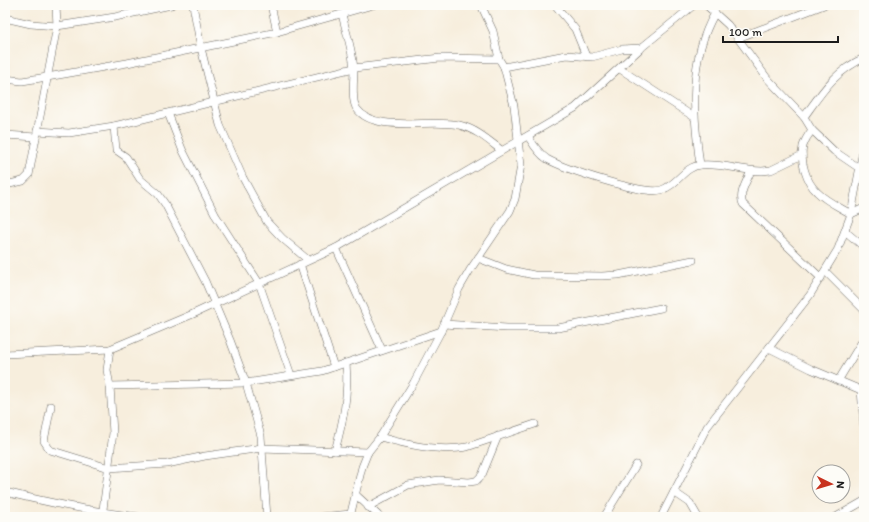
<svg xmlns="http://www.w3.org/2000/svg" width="869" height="522" font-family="Itim,sans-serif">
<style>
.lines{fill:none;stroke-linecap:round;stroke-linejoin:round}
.minor-casing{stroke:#696660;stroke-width:8}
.minor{stroke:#fff;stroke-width:7}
</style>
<rect width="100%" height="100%" fill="#fdfcf7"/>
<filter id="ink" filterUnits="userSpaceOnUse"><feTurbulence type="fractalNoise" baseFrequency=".025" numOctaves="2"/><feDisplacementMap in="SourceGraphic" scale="8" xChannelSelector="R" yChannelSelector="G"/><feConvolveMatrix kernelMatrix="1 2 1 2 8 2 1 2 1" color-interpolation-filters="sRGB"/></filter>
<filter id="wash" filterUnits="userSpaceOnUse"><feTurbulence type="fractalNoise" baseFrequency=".012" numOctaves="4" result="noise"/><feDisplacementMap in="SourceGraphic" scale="16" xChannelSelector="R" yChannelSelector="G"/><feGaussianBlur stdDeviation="0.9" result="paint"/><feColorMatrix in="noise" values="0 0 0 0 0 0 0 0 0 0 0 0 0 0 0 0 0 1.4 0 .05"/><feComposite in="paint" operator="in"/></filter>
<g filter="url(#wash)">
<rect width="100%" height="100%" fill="#f7eedd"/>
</g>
<g filter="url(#ink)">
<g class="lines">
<g class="minor-casing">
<g id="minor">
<polyline points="193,5 201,48 220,125 243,178 267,222 282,238 308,260"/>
<polyline points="271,5 277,32"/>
<polyline points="555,5 575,29 586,56"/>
<polyline points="706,5 728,25 767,78 804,117 812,130 834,151 859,168"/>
<path d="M342 14C346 32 353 52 354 70 354 79 351 102 357 109 375 134 433 118 459 125 476 129 488 140 501 150"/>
<polyline points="5,18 31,24 57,26 115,17 171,5"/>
<polyline points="738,38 824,5"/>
<polyline points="504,67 566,55 592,57 622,49 641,48"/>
<polyline points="620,69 694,117"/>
<polyline points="5,79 22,81 47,77 127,63 277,32 373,5"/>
<polyline points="168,113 182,149 216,216 259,283 291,375"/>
<path d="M804 117C822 92 835 71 864 58"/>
<polyline points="114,126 116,150 126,157 140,179 158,194 165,204 205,281 230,340 246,383 261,436 267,517"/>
<path d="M812 130C808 135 805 140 803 146 800 161 806 182 817 192 826 201 839 207 851 214L864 208"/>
<polyline points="37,131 69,133 114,126 354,68 440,58 499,59"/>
<polyline points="5,135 36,137"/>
<path d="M528 136C533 144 538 153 547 159 565 169 642 195 661 190 677 186 684 166 701 165 722 163 742 171 762 171L771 170 802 155"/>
<path d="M700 165C693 113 688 60 715 13"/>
<path d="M751 171C747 181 738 194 743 204L821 278"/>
<polyline points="5,185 23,181 29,175 57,26 56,5"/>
<polyline points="846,232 864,247"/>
<polyline points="336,248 382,350"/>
<polyline points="478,258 506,269 534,275 602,276 618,275 693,260"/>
<polyline points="300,264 334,367"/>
<polyline points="825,271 864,310"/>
<polyline points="444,324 507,328 558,328 661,308"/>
<polyline points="769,348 811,369 861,390 864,427"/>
<polyline points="5,354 110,349 193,314 336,248 575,108 641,48 694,5"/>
<polyline points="838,381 864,338"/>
<polyline points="110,386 246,383 322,371 441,331"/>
<polyline points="51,406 44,441 50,450 109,468 167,464 205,456 262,448 368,452"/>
<path d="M380 437C408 445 438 452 467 447L535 424"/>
<path d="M335 451C343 421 349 395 346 363"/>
<path d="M5 492C50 503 94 512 139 517"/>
<polyline points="674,492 690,503 698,517"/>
<polyline points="355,494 380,517"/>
<polyline points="368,507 408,485 439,480 469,482 476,481 482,475 498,436"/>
<polyline points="102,517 113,433 110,386 107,370 110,349"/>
<polyline points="320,517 351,514"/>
<polyline points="350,517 362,467 368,452 380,437 414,382 441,331 459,289 470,270 510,211 515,199 521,165 514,106 504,67 499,59 493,31 481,5"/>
<polyline points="604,517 636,465"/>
<polyline points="661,517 707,427 810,295 838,249 851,214 864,145"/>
<polyline points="836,517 864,501"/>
</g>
</g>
<use href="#minor" class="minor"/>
</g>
</g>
<rect width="869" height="522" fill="none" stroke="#fdfcf7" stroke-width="20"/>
<g transform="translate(831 484) rotate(95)"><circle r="19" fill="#fdfcf7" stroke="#a3a29f"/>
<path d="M0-3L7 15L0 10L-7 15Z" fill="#c8321e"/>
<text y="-6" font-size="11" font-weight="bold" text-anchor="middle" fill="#1c1c1c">N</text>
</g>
<path d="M723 36v6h115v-6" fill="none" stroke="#1c1c1c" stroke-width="2"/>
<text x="729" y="36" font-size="12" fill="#1c1c1c" stroke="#fdfcf7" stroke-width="3" paint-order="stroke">100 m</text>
</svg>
